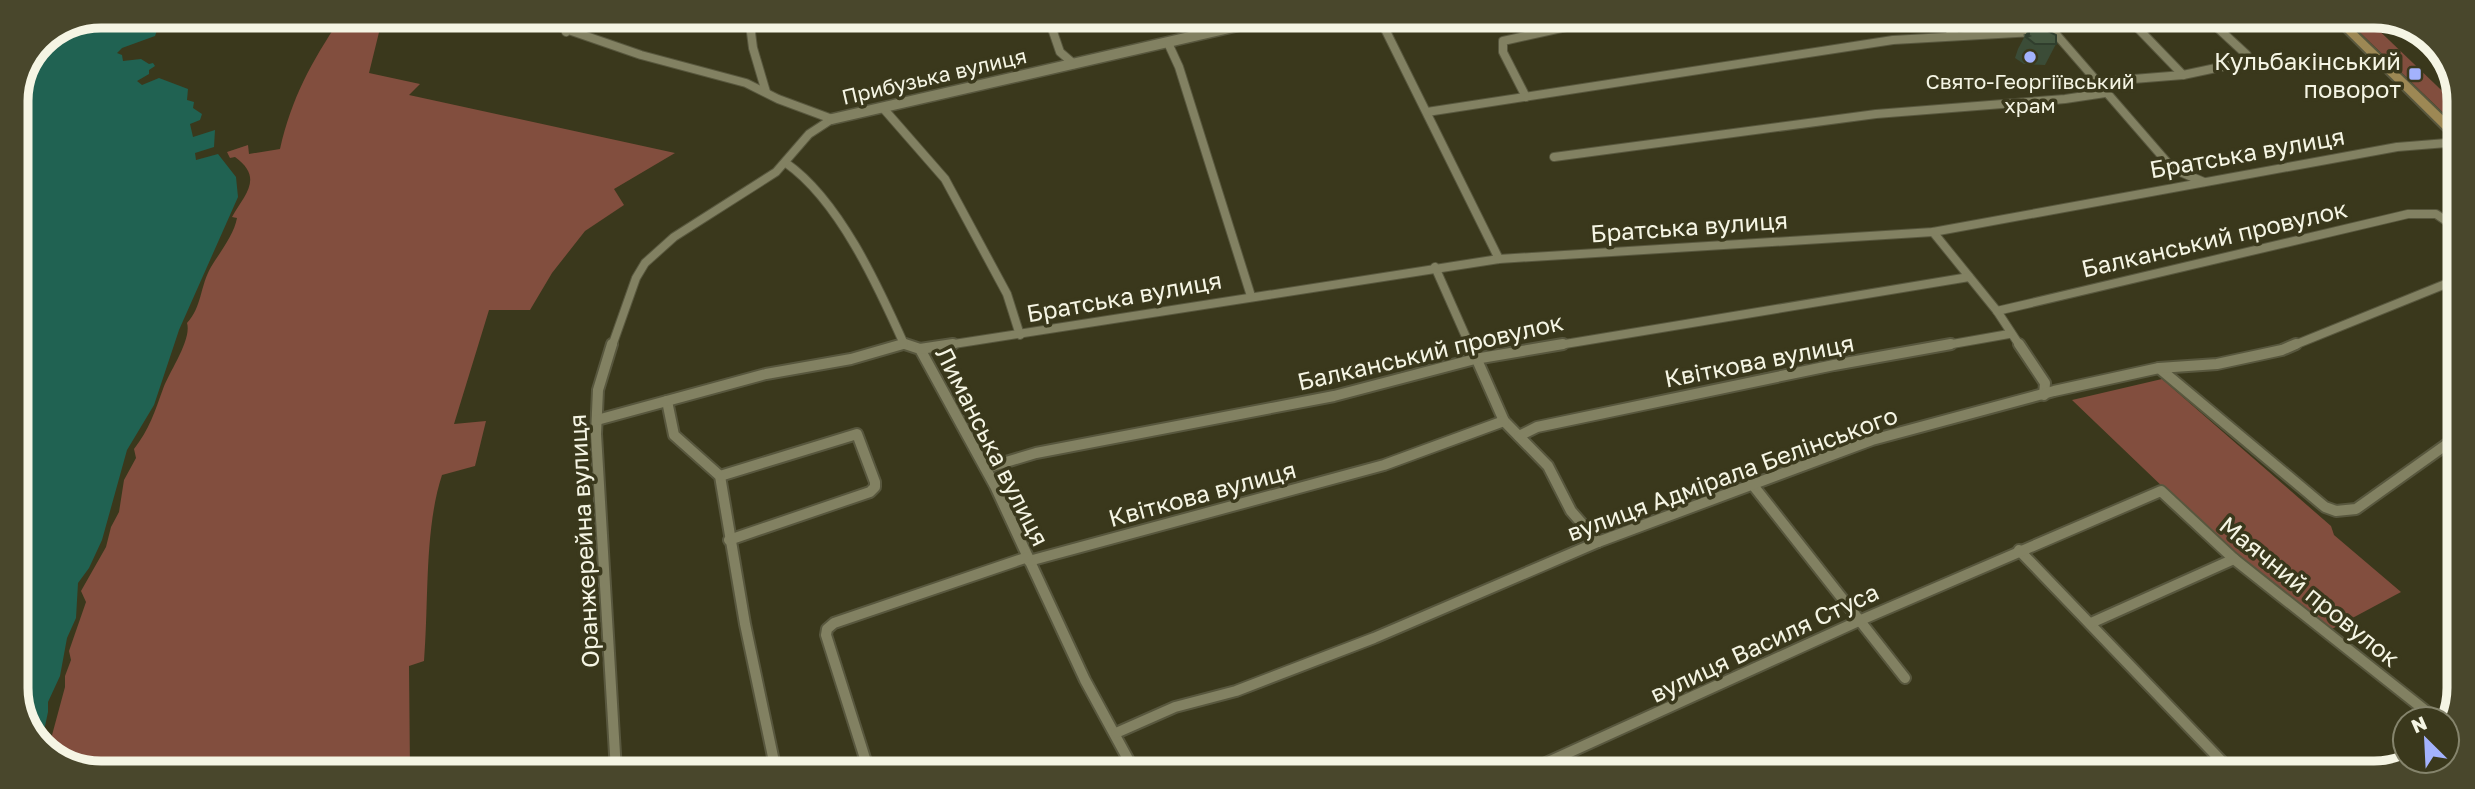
<svg xmlns="http://www.w3.org/2000/svg" width="2475" height="789" font-family="'Golos Text',sans-serif">
<style>
.green{fill:#824e3e}
.water{fill:#206252}
.lines{fill:none;stroke-linecap:round;stroke-linejoin:round}
.minor-far1-casing{stroke:#58573e;stroke-width:10}
.minor-casing{stroke:#58573e;stroke-width:14}
.tertiary-casing{stroke:#58573e;stroke-width:13}
.secondary-casing{stroke:#58573e;stroke-width:4}
.minor-far1{stroke:#828162;stroke-width:8}
.minor{stroke:#828162;stroke-width:10}
.tertiary{stroke:#828162;stroke-width:10}
.secondary{fill:#9d8854;fill-rule:evenodd}
.wall{fill:#3b4c37}
.building{fill:#455840;stroke:#303e2d;stroke-width:2}
.poi-dot{fill:#a3b2fd;stroke:#3a381c;stroke-width:2.5}
.labels{text-anchor:middle;dominant-baseline:central;stroke-width:7;stroke-linejoin:round;paint-order:stroke}
.far-street-label{font-size:21px;fill:#f5f5e4;stroke:#3a381c}
.far-poi-label{font-size:21px;fill:#f5f5e4;stroke:#3a381c}
.poi-label{font-size:24px;fill:#f5f5e4;stroke:#3a381c;text-anchor:end}
.street-label{font-size:24px;fill:#f5f5e4;stroke:#3a381c}
.rim{fill:none;stroke:#f5f5e4;stroke-width:9}
</style>
<rect width="100%" height="100%" fill="#3a381c"/>
<g class="green">
<polygon points="162,16 215,16 158,32"/>
<path d="M333 16H383L369 73 420 84 409 95 675 153 614 189 624 205 585 231 552 273 530 310H489L454 424 486 421 475 466 442 475C424 530 429 602 424 661L409 666 410 771 79 770 48 750 65 687V676L71 660 69 651 86 602 81 591 106 547 111 527 119 512 124 480 136 458 134 449C149 430 155 411 163 389 169 372 192 340 187 323 202 307 200 286 211 267 220 252 234 235 237 218L232 217C245 194 264 178 235 157L230 158 227 152 248 145 249 154 280 149C292 97 311 63 340 19L332 18Z"/>
<polygon points="2346,19 2367,19 2459,107 2459,128"/>
<polygon points="2162,379 2331,526 2334,535 2401,592 2330,630 2236,557 2072,400"/>
</g>
<polygon class="water" points="101,16 162,16 155,36 122,48 117,53 122,55 123,61 141,59 149,64 153,63 155,66 149,70 149,74 137,81 142,85 159,78 188,89 187,100 194,102 193,108 202,114 200,120 190,124 193,137 215,130 214,147 195,153 196,160 218,154 236,177 238,197 179,330 154,405 127,450 102,540 89,568 78,583 76,618 67,638 60,676 48,702 48,712 41,745 34,740 16,694 16,101 41,41"/>
<g class="lines">
<g class="minor-far1-casing">
<g id="minor-far1">
<polyline points="528,16 641,55 746,83 778,99 832,119"/>
<polyline points="749,17 753,48 766,92"/>
<polyline points="1048,17 1060,52 1074,64"/>
<polyline points="1379,17 1499,259"/>
<polyline points="1937,18 1955,35"/>
<polyline points="2042,18 2173,169 2204,182"/>
<polyline points="2128,18 2183,75"/>
<polyline points="566,32 575,16"/>
<polyline points="1168,43 1179,67 1251,296"/>
<polyline points="2096,82 2183,75 2249,61 2247,55 2208,19"/>
<polyline points="1526,97 1503,52 1503,41 1607,18"/>
<polyline points="883,108 945,179 1007,294 1020,335"/>
<polyline points="1427,112 1893,40 2053,31"/>
<polyline points="1554,157 1876,114 2065,99 2105,93"/>
<path d="M786 163C839 200 878 286 904 344L911 346"/>
<polyline points="1933,232 1997,311 2020,346"/>
<polyline points="1435,267 1470,346"/>
<polyline points="1997,311 2408,214 2436,214 2458,229"/>
<polyline points="612,346 636,278 645,263 674,237 776,172 809,134 832,119"/>
<polyline points="897,346 904,344"/>
<polyline points="941,346 1499,259 1933,232 2397,147 2459,142"/>
<polyline points="1553,346 1969,277"/>
<polyline points="1941,346 2009,334"/>
<polyline points="2292,346 2458,279"/>
</g>
</g>
<g class="minor-casing">
<g id="minor">
<polyline points="612,344 598,390 596,434 616,771"/>
<polyline points="905,344 920,349 995,486 1085,680 1135,772"/>
<polyline points="1470,344 1504,421 1548,466 1571,511 1598,542"/>
<polyline points="2019,344 2045,383 2044,395"/>
<polyline points="920,349 953,344"/>
<polyline points="2159,368 2325,507 2336,511 2356,509 2457,437"/>
<polyline points="667,401 674,435 720,476 745,624 776,771"/>
<polyline points="597,420 766,374 851,359 903,344"/>
<polyline points="1519,436 1537,427 1834,365 1951,344"/>
<polyline points="986,468 1036,453 1334,396 1475,359 1563,344"/>
<polyline points="720,476 857,434 875,482 875,487 870,492 729,540"/>
<polyline points="1752,484 1905,678"/>
<polyline points="2019,550 2233,773"/>
<polyline points="1029,561 1384,465 1504,421"/>
<polyline points="2091,623 2234,559"/>
<polyline points="1116,733 1175,707 1236,691 1374,638 1598,542 1872,440 2054,391 2159,368 2217,364 2282,350 2296,344"/>
<polyline points="869,771 826,635 827,629 834,623 1028,557"/>
<polyline points="1526,772 1861,620 2161,491 2234,559 2436,719"/>
</g>
</g>
<g class="tertiary-casing">
<polyline id="tertiary" points="832,119 1277,17"/>
</g>
<g class="secondary-casing">
<polygon id="secondary" points="2332,19 2343,19 2459,131 2459,142 2455,141"/>
</g>
<use href="#minor-far1" class="minor-far1"/>
<use href="#minor" class="minor"/>
<use href="#tertiary" class="tertiary"/>
<use href="#secondary" class="secondary"/>
</g>
<polygon class="wall" points="2029,28 2056,44 2045,65 2024,64 2015,58 2018,49"/>
<polygon class="building" points="2029,28 2044,29 2056,35 2056,44 2035,44 2026,37 2029,36 2026,35 2029,34"/>
<g class="poi-dot">
<circle cx="2030" cy="57" r="7"/>
<rect x="2408" y="67" width="14" height="14" rx="3.5"/>
</g>
<g class="labels">
<g class="far-street-label">
<text transform="translate(934 76) rotate(-13)">Прибузька вулиця</text>
</g>
<g class="far-poi-label">
<text x="2030" y="81">Свято-Георгіївський<tspan x="2030" dy="24">храм</tspan></text>
</g>
<g class="poi-label">
<text x="2401" y="60">Кульбакінський<tspan x="2401" dy="28">поворот</tspan></text>
</g>
<g class="street-label">
<text transform="translate(2247 152) rotate(-10)">Братська вулиця</text>
<text transform="translate(1689 226) rotate(-4)">Братська вулиця</text>
<text transform="translate(2214 238) rotate(-13)">Балканський провулок</text>
<text transform="translate(1124 296) rotate(-10)">Братська вулиця</text>
<text transform="translate(1430 351) rotate(-13)">Балканський провулок</text>
<text transform="translate(1759 360) rotate(-11)">Квіткова вулиця</text>
<text transform="translate(993 446) rotate(63)">Лиманська вулиця</text>
<text transform="translate(1732 473) rotate(-20)">вулиця Адмірала Белінського</text>
<text transform="translate(1202 493) rotate(-15)">Квіткова вулиця</text>
<text transform="translate(583 541) rotate(-93)">Оранжерейна вулиця</text>
<text transform="translate(2310 591) rotate(39)">Маячний провулок</text>
<text transform="translate(1764 642) rotate(-25)">вулиця Василя Стуса</text>
</g>
</g>
<path d="M0 0H2475V789H0ZM101 28H2374A73 73 0 0 1 2447 101V688A73 73 0 0 1 2374 761H101A73 73 0 0 1 28 688V101A73 73 0 0 1 101 28Z" fill="#49472c" fill-rule="evenodd"/>
<path class="rim" d="M101 28H2374A73 73 0 0 1 2447 101V688A73 73 0 0 1 2374 761H101A73 73 0 0 1 28 688V101A73 73 0 0 1 101 28Z"/>
<g transform="translate(2426 740) rotate(336)"><circle r="33" fill="#3a381c" stroke="#85846c" stroke-width="2"/>
<path d="M0-5L12 26L0 18L-12 26Z" fill="#a3b2fd"/>
<text y="-10" font-size="19" font-weight="bold" text-anchor="middle" fill="#f5f5e4">N</text>
</g>
</svg>
